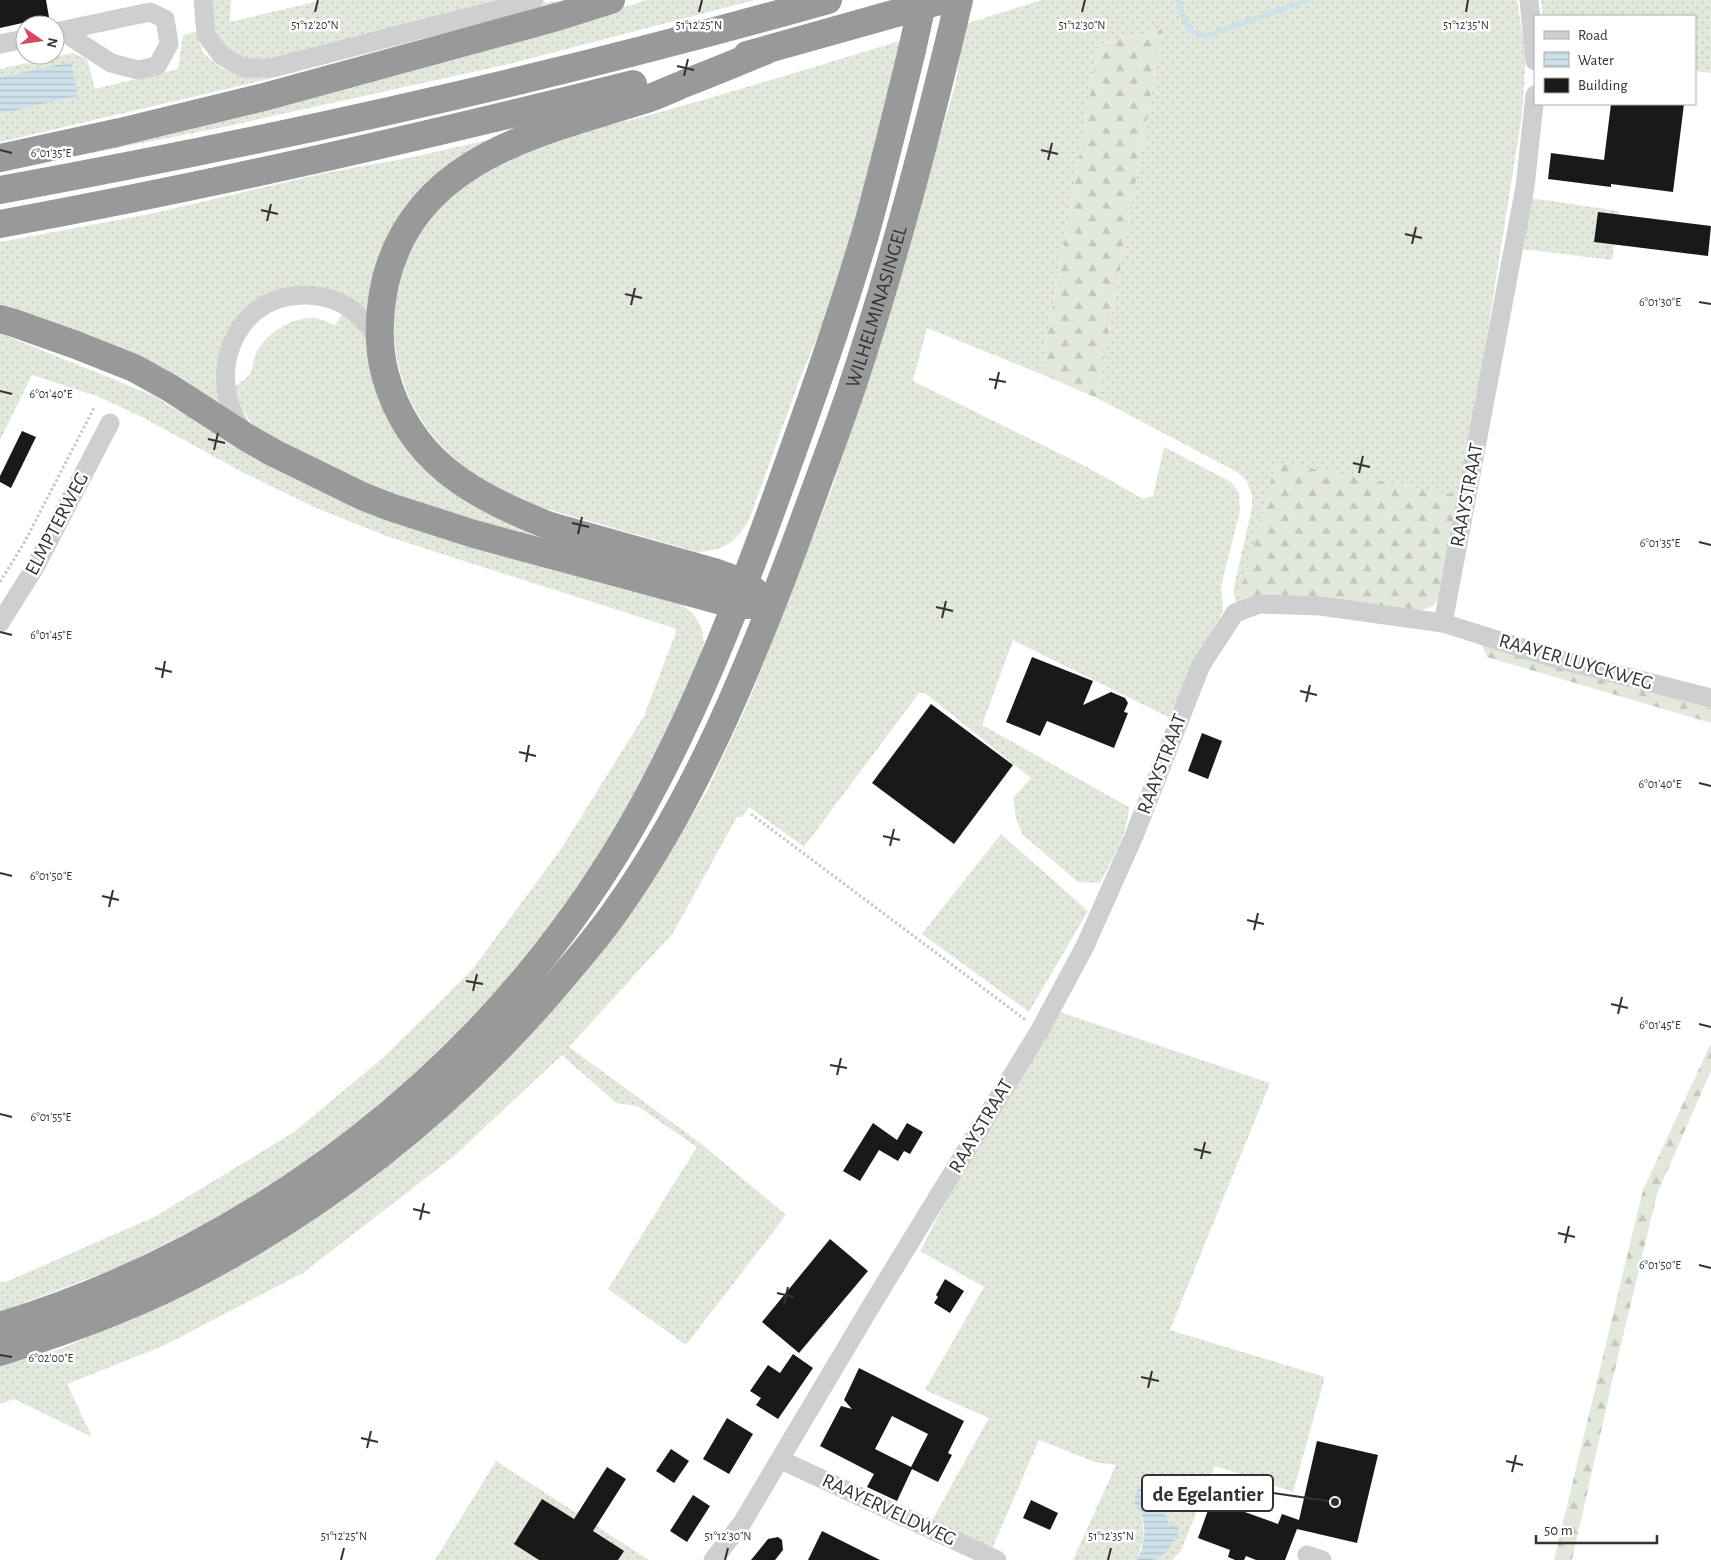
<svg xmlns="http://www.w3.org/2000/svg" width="1711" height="1560" font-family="'Alegreya Sans',sans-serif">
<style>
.grass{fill:url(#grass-dots)}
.forest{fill:url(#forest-firs)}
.water{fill:url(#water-rules)}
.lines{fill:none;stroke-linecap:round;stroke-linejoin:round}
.stream{stroke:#cde1e9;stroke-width:5}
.building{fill:#191919;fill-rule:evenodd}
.path{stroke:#c9c9c9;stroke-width:3;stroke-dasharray:2.5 2.5;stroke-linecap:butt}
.minor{stroke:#cfcfcf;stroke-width:19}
.highway{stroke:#999;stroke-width:28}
.highway-bridge{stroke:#999;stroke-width:28}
.ticks{fill:none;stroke:#323232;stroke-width:2}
.labels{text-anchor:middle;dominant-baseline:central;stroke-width:5;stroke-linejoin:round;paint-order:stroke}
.street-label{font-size:20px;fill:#323232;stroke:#fff}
.ticks-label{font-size:12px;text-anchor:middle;fill:#323232;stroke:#fff;stroke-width:5;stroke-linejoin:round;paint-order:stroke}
.leader{fill:none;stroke:#323232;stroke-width:2}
.callout-dot{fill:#323232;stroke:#fff;stroke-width:2}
.callout{fill:#fff;stroke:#323232;stroke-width:2}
.callout-label{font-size:21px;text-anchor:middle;font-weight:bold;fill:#323232}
</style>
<defs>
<pattern id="grass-dots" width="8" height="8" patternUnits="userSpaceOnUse" patternTransform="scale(1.25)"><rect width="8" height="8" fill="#e3e8dc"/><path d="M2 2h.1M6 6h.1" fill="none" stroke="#c3c7bd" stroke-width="1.8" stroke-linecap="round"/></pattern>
<pattern id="forest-firs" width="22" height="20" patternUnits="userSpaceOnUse" patternTransform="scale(1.25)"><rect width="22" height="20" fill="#e3e8dc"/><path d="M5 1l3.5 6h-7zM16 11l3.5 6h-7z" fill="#c3c7bd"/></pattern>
<pattern id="water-rules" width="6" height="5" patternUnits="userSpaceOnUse" patternTransform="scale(1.25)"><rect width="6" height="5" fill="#cde1e9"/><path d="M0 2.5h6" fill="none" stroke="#b0c2c8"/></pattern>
</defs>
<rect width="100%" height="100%" fill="#fff"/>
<g class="grass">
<polygon points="209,0 231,0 230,22 323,0 494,0 270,62 246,60 227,48 212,31"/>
<polygon points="647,0 755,0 509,64 224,127 0,171 0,166 496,47"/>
<path d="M1042 0H1517L1526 56 1522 114 1462 496 1237 606 1233 591 1252 508V494L1246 480 1237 472 1097 398 1163 29 1099 44 1041 374 927 328 913 381 1087 467 1143 499 1153 496 1164 447 1231 482 1239 493 1240 511 1221 586 1223 611 1188 679 1172 719 1013 640 982 725 1129 807C1127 835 1113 858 1100 883L1078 882 1023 835 1016 819 1013 798 1031 778 925 693H919L804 847 749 807 742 817H737L673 933 569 1047 699 1142 786 1215 686 1345 608 1289 697 1147 637 1106 616 1103 562 1055 453 1157 303 1273 163 1346 67 1384 92 1437 14 1399 0 1404V1364L61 1349 200 1285 309 1222 382 1170 452 1110 657 872 707 791 748 703 831 491 874 358 955 86 965 24Z"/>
<polygon points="1541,0 1711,0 1711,73 1695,71 1695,16 1543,16"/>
<polygon points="565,1 273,78 0,142 0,114 78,96 71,62 0,77 0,69 72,53 87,59 95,89 178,69 183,35 196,32 203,53 221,68 262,76 539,3"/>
<path d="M903 40 859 220 833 301 801 376 749 520C735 543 725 550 697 552 663 542 630 533 596 523 576 517 556 512 536 506 482 488 428 446 407 392 396 364 391 335 395 305 403 245 438 200 489 168 504 160 535 144 551 139 586 129 622 123 657 113 739 90 821 65 903 40Z"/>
<polygon points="523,132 442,179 373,317 344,295 241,314 226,413 0,312 0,242 150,214 325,173 413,157"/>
<polygon points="1530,198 1619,211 1612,260 1521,249"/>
<path d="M343 313 365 333 425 463 658 572 387 496 255 428 240 406 235 386C239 383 247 378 250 374 253 369 253 358 257 351 268 333 290 318 312 318 320 318 328 322 335 325Z"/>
<path d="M0 333 154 396 175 409 268 456 678 602C698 615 706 628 703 653L656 759 594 870 516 970 441 1055 344 1136 241 1206 119 1267 0 1312V1283L8 1281 156 1216 294 1132 385 1056 472 970 561 849 644 716 677 629 389 537 316 508 242 472 144 418 99 397 32 375 0 440Z"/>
<polygon points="1001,834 1088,911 1029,1012 922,934"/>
<polygon points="1057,1011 1270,1083 1170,1330 1325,1377 1293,1492 1215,1466 1181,1551 1172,1560 1154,1560 1166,1551 1169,1524 1155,1487 1141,1509 1144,1538 1137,1560 1073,1560 1116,1465 1095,1462 1039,1440 991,1551 931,1522 989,1418 925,1390 984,1287 920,1251 947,1200"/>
<polygon points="496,1461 649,1560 435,1560"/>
</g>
<g class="forest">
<polygon points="1163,29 1097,398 1041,374 1099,44"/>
<polygon points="1276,462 1462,496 1443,592 1433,606 1415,613 1237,606"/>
<polygon points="1481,643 1711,708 1711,723 1487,657"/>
<polygon points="1711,1043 1711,1071 1657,1194 1613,1378 1572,1560 1554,1560 1643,1190"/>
</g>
<g class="water">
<polygon points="71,62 78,96 0,114 0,77"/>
<path d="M1144 1483H1150L1155 1487 1169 1524 1177 1526 1179 1531C1175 1542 1165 1557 1153 1560 1148 1560 1142 1560 1137 1560 1146 1545 1148 1517 1135 1504 1134 1494 1137 1490 1144 1483Z"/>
</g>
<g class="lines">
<polyline class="stream" points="1178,0 1184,19 1193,32 1206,36 1308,0"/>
</g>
<g class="building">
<polygon points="0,0 46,0 49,17 0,28"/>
<polygon points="1611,104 1684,104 1673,192 1611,184 1611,187 1548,179 1551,153 1604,160"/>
<polygon points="1598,212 1711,226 1708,256 1594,242"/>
<polygon points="22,431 36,437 11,488 0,482 0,476"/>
<polygon points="1032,657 1093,681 1083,705 1111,692 1125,698 1128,703 1124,712 1128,713 1114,748 1047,721 1040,736 1006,722"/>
<polygon points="931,704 1013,765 954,844 872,783"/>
<polygon points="1202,733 1222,741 1208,779 1188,771"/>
<polygon points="873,1123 897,1140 907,1123 923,1132 910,1154 904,1151 898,1161 879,1150 860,1181 843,1171"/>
<polygon points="830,1239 868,1271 799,1353 762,1322"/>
<polygon points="945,1279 964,1291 950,1313 934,1303 938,1297 936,1295"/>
<polygon points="793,1354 813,1368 778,1419 756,1405 761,1398 750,1391 768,1365 780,1373"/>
<path d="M859 1368 964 1421 948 1453 952 1455 938 1482 912 1469 897 1501 867 1487 874 1474 820 1446 841 1406 852 1409 844 1400ZM892 1416 928 1434 911 1467 875 1449Z"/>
<polygon points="727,1418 753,1434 729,1474 703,1459"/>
<polygon points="1317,1441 1378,1455 1357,1543 1297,1529 1285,1560 1256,1560 1246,1556 1244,1560 1235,1560 1228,1557 1230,1550 1198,1538 1212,1499 1226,1504 1228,1498 1244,1504 1242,1511 1278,1524 1282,1514 1299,1520"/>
<polygon points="671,1449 689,1461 674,1483 656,1471"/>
<polygon points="607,1467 626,1479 593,1531 624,1551 618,1560 539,1560 514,1544 542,1499 574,1519"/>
<polygon points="693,1495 710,1506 687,1542 670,1531"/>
<polygon points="1031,1500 1058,1513 1050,1530 1023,1518"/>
<polygon points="822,1531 880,1560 808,1560"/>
<polygon points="778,1537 782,1540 783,1550 775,1560 751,1560 768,1539"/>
</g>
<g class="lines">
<g class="path">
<polyline points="0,582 24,543 94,408"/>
<polyline points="751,814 1027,1021"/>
</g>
<g class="minor">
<polyline points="203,0 206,35 222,56 244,68 271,68 534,0"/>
<polyline points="1529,0 1535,61"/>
<polyline points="55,32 150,12 165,19 169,44 157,66 138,70 111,63 62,31"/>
<polyline points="0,44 25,39"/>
<path d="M244 433C237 422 231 411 228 398 218 355 240 307 286 297 305 293 325 295 343 304 359 312 369 328 380 341"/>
<polyline points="0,623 34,569 110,423"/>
<polyline points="1443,623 1525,187 1535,95"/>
<polyline points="781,1460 997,1560"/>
<polyline points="1307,1555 1322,1560"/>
<polyline points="713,1560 742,1523 871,1306 1040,1030 1085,946 1134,836 1201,665 1235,613 1259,604 1320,606 1443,623 1554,658 1711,698"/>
</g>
<g class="highway">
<polyline points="747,55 943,0"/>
<polyline points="0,158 120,132 264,97 557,17 611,0"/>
<path d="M0 190C279 139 555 77 828 0"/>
<path d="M0 224C213 185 423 137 633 84"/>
<polyline points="0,319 14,323 76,345 134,368 170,388 246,437 272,452 362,496 390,507 474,534 681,590 736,605 755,605"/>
<path d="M759 595 744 583 714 572 550 526C472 496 408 460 385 374 377 344 379 312 385 283 415 156 542 132 647 99 661 94 674 88 688 82 714 72 740 61 765 51"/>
<path d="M0 1326C260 1246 487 1071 626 836 689 729 735 611 777 495 808 409 839 323 865 235 882 174 897 112 912 50"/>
<path id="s1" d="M0 1352C70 1330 139 1305 203 1270 343 1195 467 1093 568 971 585 951 602 931 617 909 695 799 747 672 794 547 813 495 833 442 851 390 894 262 928 131 959 0"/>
</g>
<polyline class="highway-bridge" points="912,50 923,0"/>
</g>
<path class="ticks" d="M315 12 318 0M699 12 702 0M1082 12 1085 0M1466 12 1468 0M677 66 694 70M684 76 688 59M0 150 12 153M1041 150 1058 154M1048 160 1052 143M261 210 278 214M267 221 271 204M1405 234 1422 238M1412 244 1416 227M625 294 642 298M1699 302 1711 304M631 305 635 288M989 379 1006 382M995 389 999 372M0 391 12 394M208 439 225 443M214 450 218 433M1353 463 1370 467M1359 473 1363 456M572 523 589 527M578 534 582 517M1699 542 1711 545M936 607 953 611M942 618 946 601M0 632 12 635M155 668 172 672M162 678 165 661M1300 691 1317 695M1306 702 1310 685M519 752 536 756M526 762 529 745M1699 783 1711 786M883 836 900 840M890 846 894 829M0 873 12 876M102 896 119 900M109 907 113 890M1247 920 1264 924M1254 930 1258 913M466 981 483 984M473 991 477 974M1611 1004 1628 1008M1618 1014 1622 997M1699 1024 1711 1027M830 1065 847 1068M837 1075 841 1058M0 1114 12 1117M1194 1149 1211 1153M1201 1159 1205 1142M413 1209 430 1213M420 1220 424 1203M1558 1233 1575 1237M1565 1243 1569 1226M1699 1265 1711 1268M777 1293 794 1297M784 1304 788 1287M0 1355 12 1357M1141 1377 1159 1381M1148 1388 1152 1371M361 1438 378 1442M367 1448 371 1431M1506 1461 1523 1465M1512 1472 1516 1455M341 1560 344 1548M725 1560 728 1548M1108 1560 1111 1548"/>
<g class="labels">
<g class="street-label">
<text stroke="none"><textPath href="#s1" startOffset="1431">WILHELMINASINGEL</textPath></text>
<text transform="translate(1467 495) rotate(-79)">RAAYSTRAAT</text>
<text transform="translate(57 524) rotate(-62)">ELMPTERWEG</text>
<text transform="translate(1576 662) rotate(16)">RAAYER LUYCKWEG</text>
<text transform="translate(1162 764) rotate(-69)">RAAYSTRAAT</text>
<text transform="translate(981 1126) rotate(-59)">RAAYSTRAAT</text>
<text transform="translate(889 1510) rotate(25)">RAAYERVELDWEG</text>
</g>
</g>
<g class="ticks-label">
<text x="315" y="29">51°12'20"N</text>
<text x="699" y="29">51°12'25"N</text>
<text x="1082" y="29">51°12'30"N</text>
<text x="1466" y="29">51°12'35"N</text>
<text x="51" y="157">6°01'35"E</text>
<text x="1660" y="306">6°01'30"E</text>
<text x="51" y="398">6°01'40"E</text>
<text x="1660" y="547">6°01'35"E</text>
<text x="51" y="639">6°01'45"E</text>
<text x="1660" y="788">6°01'40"E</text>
<text x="51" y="880">6°01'50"E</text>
<text x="1660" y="1029">6°01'45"E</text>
<text x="51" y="1121">6°01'55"E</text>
<text x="1660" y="1269">6°01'50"E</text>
<text x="51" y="1362">6°02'00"E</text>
<text x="344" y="1540">51°12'25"N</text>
<text x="728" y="1540">51°12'30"N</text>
<text x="1111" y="1540">51°12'35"N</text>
</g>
<path class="leader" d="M1335 1502L1273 1493"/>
<circle class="callout-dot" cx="1335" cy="1502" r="5"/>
<rect class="callout" x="1142" y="1475" width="131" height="36" rx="5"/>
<g class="callout-label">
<text x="1208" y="1501">de Egelantier</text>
</g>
<rect x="1534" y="15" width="162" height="90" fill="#ffffff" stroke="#adadad"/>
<rect x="1544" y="31" width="25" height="8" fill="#cfcfcf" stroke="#adadad"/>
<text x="1578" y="40" font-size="15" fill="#323232">Road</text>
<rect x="1544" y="52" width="25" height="15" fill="url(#water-rules)" stroke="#adadad"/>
<text x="1578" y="65" font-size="15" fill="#323232">Water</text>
<rect x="1544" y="78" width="25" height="15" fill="#191919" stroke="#adadad"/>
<text x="1578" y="90" font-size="15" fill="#323232">Building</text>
<g transform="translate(40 40) rotate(103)"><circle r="24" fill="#ffffff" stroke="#adadad"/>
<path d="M0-4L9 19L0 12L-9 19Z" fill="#d64761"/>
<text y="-8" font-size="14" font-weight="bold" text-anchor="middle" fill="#323232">N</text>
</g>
<path d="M1536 1535v8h121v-8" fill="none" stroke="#323232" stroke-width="2.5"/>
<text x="1544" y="1535" font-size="15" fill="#323232" stroke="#ffffff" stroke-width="4" paint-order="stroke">50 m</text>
</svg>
